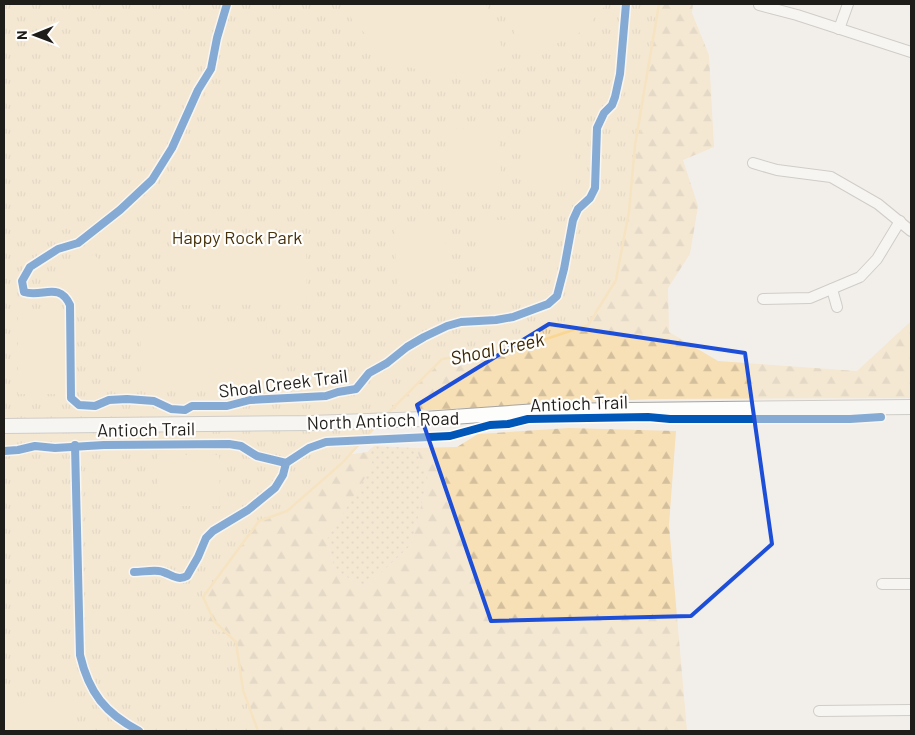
<svg xmlns="http://www.w3.org/2000/svg" width="915" height="735" font-family="Barlow,sans-serif">
<style>
.grass{fill:url(#grass-dots)}
.forest{fill:url(#forest-firs)}
.park{fill:url(#park-tufts)}
.pitch{fill:#f7dfb6}
.lines{fill:none;stroke-linecap:round;stroke-linejoin:round}
.stream{stroke:#fad693;stroke-width:2.5}
.street-casing{stroke:#a6a4a0;stroke-width:12}
.secondary-casing{stroke:#a6a4a0;stroke-width:16}
.street{stroke:#fdfdfc;stroke-width:10}
.secondary{stroke:#fdfdfc;stroke-width:14}
.cycleway-casing{stroke:#fffefc;stroke-width:11}
.cycleway{stroke:#0057b8;stroke-width:8}
.marked{fill:none;stroke:#1d4ed8;stroke-width:4;stroke-linejoin:round}
.labels{text-anchor:middle;dominant-baseline:central;stroke-width:4.5;stroke-linejoin:round;paint-order:stroke}
.park-label{font-size:18px;fill:#473209;stroke:#fffefc}
.street-label{font-size:18px;fill:#1f1d1a;stroke:#fffefc}
.water-label{font-size:19px;font-style:italic;fill:#3a2600;stroke:#fffefc}
</style>
<defs>
<pattern id="grass-dots" width="8" height="8" patternUnits="userSpaceOnUse" patternTransform="scale(1.25)"><rect width="8" height="8" fill="#f7dfb6"/><path d="M2 2h.1M6 6h.1" fill="none" stroke="#d3bf9c" stroke-width="1.8" stroke-linecap="round"/></pattern>
<pattern id="forest-firs" width="22" height="20" patternUnits="userSpaceOnUse" patternTransform="scale(1.25)"><rect width="22" height="20" fill="#f7dfb6"/><path d="M5 1l3.5 6h-7zM16 11l3.5 6h-7z" fill="#d3bf9c"/></pattern>
<pattern id="park-tufts" width="24" height="20" patternUnits="userSpaceOnUse" patternTransform="scale(1.25)"><rect width="24" height="20" fill="#f7dfb6"/><path d="M3 7l-1-3M5 7V3M7 7l1-3M15 17l-1-3M17 17v-4M19 17l1-3" fill="none" stroke="#d3bf9c"/></pattern>
</defs>
<rect width="100%" height="100%" fill="#f2efea"/>
<polygon class="grass" points="374,446 416,448 428,479 411,545 364,589 334,568 327,539 373,465 367,452"/>
<g class="forest">
<polygon points="632,4 693,4 692,13 709,55 714,147 683,160 698,206 690,254 668,288 669,332 718,361 857,371 911,321 911,398 651,399 328,415"/>
<polygon points="569,428 676,431 669,525 687,731 206,731 169,600 316,459 367,452 373,465 327,539 334,568 364,589 411,545 428,479 416,448 457,447 478,434"/>
</g>
<polygon class="park" points="4,4 659,4 629,211 616,280 588,325 525,346 442,359 342,463 287,511 259,521 203,597 208,625 236,642 243,690 258,731 4,731"/>
<g class="pitch">
<polygon points="345,4 486,4 509,66 484,74 440,77 394,62 353,22"/>
<polygon points="511,4 607,4 583,31 543,50 516,53"/>
<polygon points="574,123 576,186 527,188 524,126"/>
<polygon points="498,126 502,190 451,193 447,129"/>
<polygon points="521,219 524,287 478,289 475,221"/>
<polygon points="445,225 447,290 397,291 395,227"/>
<polygon points="182,238 306,238 307,304 182,305"/>
<polygon points="94,254 111,276 78,303 60,280"/>
<polygon points="18,312 68,312 69,394 18,394"/>
<polygon points="267,322 266,385 141,387 141,324"/>
<polygon points="157,455 219,455 220,506 157,506"/>
<polygon points="76,702 77,731 4,731 4,703"/>
</g>
<g class="lines">
<g class="stream">
<polyline points="386,415 442,359 525,346 588,325 616,280 629,211 635,145 659,4"/>
<polyline points="258,731 243,690 236,642 214,621 203,597 259,521 287,511 342,463 375,427"/>
</g>
<g class="street-casing">
<g id="street">
<polyline points="759,5 797,15 911,52"/>
<polyline points="839,29 848,4"/>
<polyline points="753,163 777,170 831,177 878,204 911,231"/>
<polyline points="832,289 837,307"/>
<polyline points="763,299 810,298 860,277 877,259 900,221"/>
<polyline points="882,584 911,584"/>
<polyline points="819,711 911,710"/>
</g>
</g>
<g class="secondary-casing">
<polyline id="secondary" points="4,426 311,423 424,419 538,411 911,407"/>
</g>
<use href="#street" class="street"/>
<use href="#secondary" class="secondary"/>
<g class="cycleway-casing">
<g id="cycleway">
<path d="M227 4 217 38 211 69 198 90 172 148 152 180 120 210 78 243 58 249 30 267 22 281 24 292C42 298 59 281 70 305L71 398 79 405 95 406 109 400 127 399 154 401 171 409 185 410 192 406H227L250 400 326 396 338 392 356 389 369 373 387 363 407 347 424 337 447 326 461 322 496 320 513 317 548 304 557 296 564 269 573 220 578 209 590 198 595 188 597 128 604 113 612 105 615 97 620 74 626 4"/>
<path d="M75 445 80 655C89 693 105 713 139 731"/>
<polyline points="4,451 18,450 35,446 55,448 104,445 229,444 241,446 257,456 286,463"/>
<path d="M134 572C142 572 151 570 159 571 169 572 176 582 187 576L198 557 206 538 213 531 248 510 275 488 283 475 286 463 309 448 326 442 450 436 490 425 508 424 528 419 648 417 670 419H850L881 417"/>
</g>
</g>
<use href="#cycleway" class="cycleway"/>
</g>
<path d="M0 0H915V735H0ZM549 324 745 353 772 544 691 616 491 621 417 405Z" fill="#f2efea" fill-opacity=".55" fill-rule="evenodd"/>
<path class="marked" d="M549 324 745 353 772 544 691 616 491 621 417 405Z"/>
<g class="labels">
<g class="park-label">
<text x="237" y="237">Happy Rock Park</text>
</g>
<g class="street-label">
<text transform="translate(283 383) rotate(-7)">Shoal Creek Trail</text>
<text transform="translate(579 403) rotate(-2)">Antioch Trail</text>
<text transform="translate(383 420) rotate(-2)">North Antioch Road</text>
<text transform="translate(146 429) rotate(-1)">Antioch Trail</text>
</g>
<g class="water-label">
<text transform="translate(497 348) rotate(-12)">Shoal Creek</text>
</g>
</g>
<rect width="915" height="735" fill="none" stroke="#1f1d1a" stroke-width="10"/>
<g transform="translate(35 35) rotate(269)" stroke="#fffefc" stroke-width="4" paint-order="stroke">
<path d="M0-4L9 19L0 12L-9 19Z" fill="#1f1d1a"/>
<text y="-8" font-size="14" font-weight="bold" text-anchor="middle" fill="#1f1d1a">N</text>
</g>
</svg>
